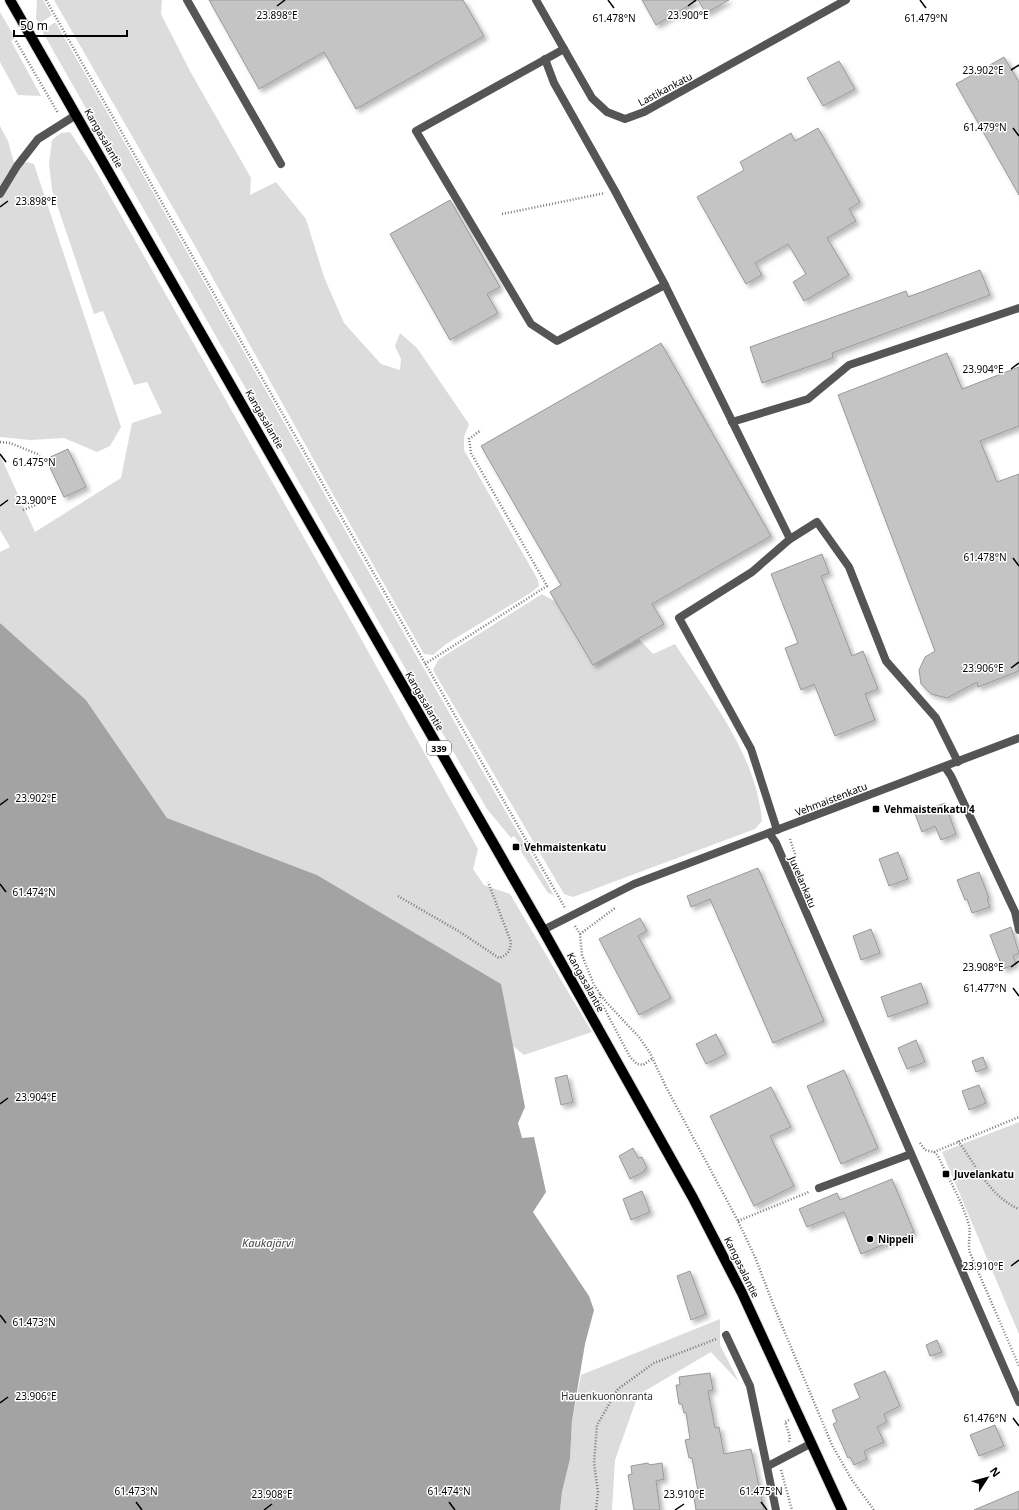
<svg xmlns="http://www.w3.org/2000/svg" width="1019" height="1510" font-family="'Noto Sans',sans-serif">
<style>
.green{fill:#dcdcdc}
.water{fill:#a3a3a3}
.building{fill:#c4c4c4;stroke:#999;filter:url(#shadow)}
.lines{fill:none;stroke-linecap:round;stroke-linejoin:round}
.primary-casing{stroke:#dbdbdb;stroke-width:12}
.path{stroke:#777;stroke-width:2.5;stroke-dasharray:1 2;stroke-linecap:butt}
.lane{stroke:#555;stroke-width:8}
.street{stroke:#555;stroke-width:8}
.primary{stroke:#000;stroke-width:10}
.ticks{fill:none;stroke:#000;stroke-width:1.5}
.poi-dot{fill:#000;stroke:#fff;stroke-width:1.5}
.labels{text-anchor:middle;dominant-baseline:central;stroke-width:3;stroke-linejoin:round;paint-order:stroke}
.shield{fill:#fff;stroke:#4c4c4c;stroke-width:1}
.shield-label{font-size:9px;font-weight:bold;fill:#000}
.street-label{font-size:10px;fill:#000;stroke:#fff}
.poi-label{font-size:10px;font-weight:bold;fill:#000;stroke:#fff;text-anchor:start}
.park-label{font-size:10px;fill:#333;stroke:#fff}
.water-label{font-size:11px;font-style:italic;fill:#444;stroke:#fff}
.ticks-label{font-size:10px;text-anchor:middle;fill:#000;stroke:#fff;stroke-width:3;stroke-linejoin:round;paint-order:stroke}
</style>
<defs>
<filter id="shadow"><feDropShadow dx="3.5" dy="3.5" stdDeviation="2" flood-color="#0004"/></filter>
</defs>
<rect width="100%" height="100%" fill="#fff"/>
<g class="green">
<polygon points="37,0 43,0 52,15 39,24 36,18"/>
<polygon points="54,0 162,0 161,14 190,71 251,178 250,195 276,182 306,219 324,277 344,323 381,364 400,370 401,359 395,346 400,333 417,348 469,424 464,437 464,450 538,580 539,586 532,592 446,644 433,655 424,654 330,489 191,239"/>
<polygon points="0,12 15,38 11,41 41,96 18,95 0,62"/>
<path d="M54 23H56C223 313 386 605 554 895L548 893 517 845 519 843 514 836 511 838 487 809 433 717 42 31Z"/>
<polygon points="0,126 8,141 14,163 0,186"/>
<polygon points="70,132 94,168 350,619 478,849 473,869 484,885 510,894 592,1032 524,1055 513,1046 500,984 317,875 167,818 86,700 0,623 0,552 10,547 0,530 0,455 35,532 121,478 132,423 162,413 147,382 134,385 103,311 94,314 52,190 49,163 52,140 61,133"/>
<polygon points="27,162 34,164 121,427 110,446 97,452 64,438 30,440 0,437 0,200 21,165"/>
<path d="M542 594 556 602 593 665 639 639 653 654 675 644C710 698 756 754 762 821L755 829 573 897 564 894 433 670 438 660Z"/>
<polygon points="1019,1122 1019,1334 942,1152"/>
<polygon points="720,1319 720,1345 739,1382 711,1352 638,1395 615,1460 612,1510 560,1510 562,1492 570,1459 572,1421 581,1375"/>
</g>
<polygon class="water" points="0,623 86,700 167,818 317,875 501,984 525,1107 518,1123 522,1138 534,1137 546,1192 533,1212 589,1296 594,1310 585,1344 572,1421 570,1459 562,1492 560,1510 0,1510"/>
<g class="building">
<polygon points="209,0 463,0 484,36 356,109 324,52 259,89"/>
<polygon points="642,0 729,0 706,13 698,0 656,25"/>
<polygon points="1004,57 1019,82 1019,195 956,84"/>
<polygon points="839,61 855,89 823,106 807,78"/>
<polygon points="818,128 860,202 849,209 856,221 827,238 849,275 804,301 793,282 806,274 788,244 755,263 762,275 746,284 697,197 744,170 740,162 791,133 795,141"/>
<polygon points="450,200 500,287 487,294 498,313 450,340 390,234"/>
<polygon points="980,270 990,295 832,353 833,358 762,383 750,347 906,291 908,297"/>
<polygon points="661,343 771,536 652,604 664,624 593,665 550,592 561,585 481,446"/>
<polygon points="947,353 962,389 1019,367 1019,426 980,441 997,482 1019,474 1019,671 978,687 977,682 947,698 931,694 921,684 919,670 925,657 935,651 838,395"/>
<polygon points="68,449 86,487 64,497 46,459"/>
<polygon points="822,554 829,573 821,576 852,656 863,651 878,689 865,694 875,720 835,736 814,684 801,690 785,648 798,643 771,574"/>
<polygon points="945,803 956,834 941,840 935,826 922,832 915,814"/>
<polygon points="898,852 908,879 889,886 879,859"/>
<polygon points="758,868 824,1021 773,1043 710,899 691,907 687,896"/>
<polygon points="979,872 989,898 987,899 990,907 972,913 967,899 965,900 957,880"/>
<polygon points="640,918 647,931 638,936 671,998 639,1015 599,939"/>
<polygon points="1011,927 1019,953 1013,956 1016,964 1003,969 990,935"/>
<polygon points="871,929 880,953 861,960 853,936"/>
<polygon points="921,983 928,1003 888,1017 881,997"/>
<polygon points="716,1034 726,1054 706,1064 696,1044"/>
<polygon points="916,1040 925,1062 907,1069 898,1048"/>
<polygon points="983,1057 987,1068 976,1072 972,1061"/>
<polygon points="844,1070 878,1148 841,1164 807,1086"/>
<polygon points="567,1075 573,1102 561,1105 555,1078"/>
<polygon points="979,1085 986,1103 969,1110 962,1091"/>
<polygon points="771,1087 791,1127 770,1136 794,1186 754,1206 710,1116"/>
<polygon points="633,1148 638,1158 642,1157 647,1168 644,1170 645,1171 630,1179 619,1156"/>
<polygon points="892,1179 914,1232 861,1254 844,1212 807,1227 799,1209 837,1193 840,1200"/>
<polygon points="642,1191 650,1212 631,1220 623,1199"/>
<polygon points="690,1271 706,1314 691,1320 677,1276"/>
<polygon points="937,1340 942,1352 930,1356 926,1345"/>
<polygon points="885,1371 900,1406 884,1414 887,1422 877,1427 884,1442 864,1451 867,1459 854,1465 850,1457 848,1458 833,1424 837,1422 832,1410 860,1398 854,1384"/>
<polygon points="710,1373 713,1390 708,1391 715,1428 719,1427 724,1454 751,1449 764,1510 696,1510 693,1492 698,1491 692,1458 689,1458 685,1440 690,1439 686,1413 684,1413 682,1404 679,1404 676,1385 680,1385 679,1377"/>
<polygon points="995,1425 1004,1446 979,1456 970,1435"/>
<polygon points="648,1463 649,1465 662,1463 664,1479 656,1481 660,1510 634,1510 628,1475 632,1474 631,1466"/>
<polygon points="1019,1491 1019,1510 974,1510"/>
</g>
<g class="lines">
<g class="primary-casing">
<polyline id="primary" points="10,0 543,930 693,1198 742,1293 842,1510"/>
</g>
<g class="path">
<polyline points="46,0 565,908"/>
<polyline points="16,41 58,113"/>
<polyline points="502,214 605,193"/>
<polyline points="0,442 10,443 40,455"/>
<polyline points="23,510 50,499"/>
<polyline points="425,664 547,586 471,453 469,439 481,430"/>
<polyline points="790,839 796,857"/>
<polyline points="518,847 528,841"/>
<path d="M398 896 460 932 499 958C507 955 510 952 511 942L488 882"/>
<polyline points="575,926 580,934 582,955 594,985 606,1002 639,1037 650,1053 666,1087 738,1221 755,1257 775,1309 832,1445 852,1480 874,1510"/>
<polyline points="580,934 615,908"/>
<polyline points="600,994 600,1000 630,1057 637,1064 643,1065 653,1058"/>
<path d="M958 1141C976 1165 990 1197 1019 1209"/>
<path d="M920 1143 925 1150 934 1152 938 1156C948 1178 961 1199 968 1222 972 1232 967 1243 970 1253L1019 1366"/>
<polyline points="934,1152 1019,1117"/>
<polyline points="738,1221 809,1192"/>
<polyline points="789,1420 785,1422 790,1437 789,1442"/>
<polyline points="781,1470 792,1510"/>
<polyline points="596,1510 598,1492 594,1463 597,1425 618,1389 654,1363 716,1339"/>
</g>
<g class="lane">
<polyline points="187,0 281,164"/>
<polyline points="545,59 554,83 615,191 665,285 557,341 531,324 416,131 564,49"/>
<polyline points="0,194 17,166 38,139 76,115"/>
<polyline points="665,285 790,539 752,572 679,618 751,749 777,830"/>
<polyline points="732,422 808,399 849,365 1019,308"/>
<polyline points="790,539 817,522 849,567 886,661 936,718 958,762"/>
<polyline points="819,1188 911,1154"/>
</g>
<g class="street">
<polyline points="536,0 592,98 607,112 625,119 644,112 846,0"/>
<polyline points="945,767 951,776 1015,912 1019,930"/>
<polyline points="769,833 776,843 1019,1402"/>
<polyline points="543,930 634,884 1019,738"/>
<polyline points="726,1335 750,1386 776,1510"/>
<polyline points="768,1466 812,1443"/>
</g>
<use href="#primary" class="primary"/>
</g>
<path class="ticks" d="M608 0 614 8M920 0 926 8M277 6 285 0M688 6 696 0M1011 70 1019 65M1013 128 1019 136M0 207 8 201M1011 369 1019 363M0 454 6 462M0 506 8 500M1013 558 1019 566M1011 668 1019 662M0 805 8 799M0 884 6 892M1011 967 1019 961M1013 988 1019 996M0 1104 8 1098M1011 1266 1019 1260M0 1315 6 1323M0 1403 8 1397M1013 1418 1019 1426M136 1502 142 1510M449 1502 455 1510M761 1502 767 1510M264 1510 272 1504M675 1510 684 1504"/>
<g class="poi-dot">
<rect x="872" y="805" width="8" height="8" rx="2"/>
<rect x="512" y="843" width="8" height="8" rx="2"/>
<rect x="942" y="1170" width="8" height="8" rx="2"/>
<circle cx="870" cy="1239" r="4"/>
</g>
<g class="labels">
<rect class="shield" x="427" y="741" width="24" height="14" rx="3"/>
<g class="shield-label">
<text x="439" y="748">339</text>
</g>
<g class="street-label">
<text transform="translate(665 89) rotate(-28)">Lastikankatu</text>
<text transform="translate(104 138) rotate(60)">Kangasalantie</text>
<text transform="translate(265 419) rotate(60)">Kangasalantie</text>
<text transform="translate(425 701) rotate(60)">Kangasalantie</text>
<text transform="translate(831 799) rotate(-21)">Vehmaistenkatu</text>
<text transform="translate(803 882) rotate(67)">Juvelankatu</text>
<text transform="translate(586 982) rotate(61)">Kangasalantie</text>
<text transform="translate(742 1267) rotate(64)">Kangasalantie</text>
</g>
<g class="poi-label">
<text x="884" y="809">Vehmaistenkatu 4</text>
<text x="524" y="847">Vehmaistenkatu</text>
<text x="954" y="1174">Juvelankatu</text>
<text x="878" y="1239">Nippeli</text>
</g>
<g class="park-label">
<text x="607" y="1396">Hauenkuononranta</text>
</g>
<g class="water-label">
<text x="268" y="1242">Kaukajärvi</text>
</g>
</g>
<g class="ticks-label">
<text x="277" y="19">23.898°E</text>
<text x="688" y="19">23.900°E</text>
<text x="614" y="22">61.478°N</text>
<text x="926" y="22">61.479°N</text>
<text x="983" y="74">23.902°E</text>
<text x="985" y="131">61.479°N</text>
<text x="36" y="205">23.898°E</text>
<text x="983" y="373">23.904°E</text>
<text x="34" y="466">61.475°N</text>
<text x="36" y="504">23.900°E</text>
<text x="985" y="561">61.478°N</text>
<text x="983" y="672">23.906°E</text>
<text x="36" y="802">23.902°E</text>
<text x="34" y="896">61.474°N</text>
<text x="983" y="971">23.908°E</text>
<text x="985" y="992">61.477°N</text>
<text x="36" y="1101">23.904°E</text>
<text x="983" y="1270">23.910°E</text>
<text x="34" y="1326">61.473°N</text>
<text x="36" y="1400">23.906°E</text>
<text x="985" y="1422">61.476°N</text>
<text x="136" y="1495">61.473°N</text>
<text x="449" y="1495">61.474°N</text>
<text x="761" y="1495">61.475°N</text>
<text x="272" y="1498">23.908°E</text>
<text x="684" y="1498">23.910°E</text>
</g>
<g transform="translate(987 1478) rotate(54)" stroke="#ffffff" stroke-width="3" paint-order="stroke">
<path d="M0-3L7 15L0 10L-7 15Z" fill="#000000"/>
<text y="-6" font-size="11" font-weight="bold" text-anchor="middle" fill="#000000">N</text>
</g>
<path d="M14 30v6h113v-6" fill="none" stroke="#000000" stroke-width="2"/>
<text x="20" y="30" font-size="12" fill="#000000" stroke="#ffffff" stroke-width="3" paint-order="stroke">50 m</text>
</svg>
